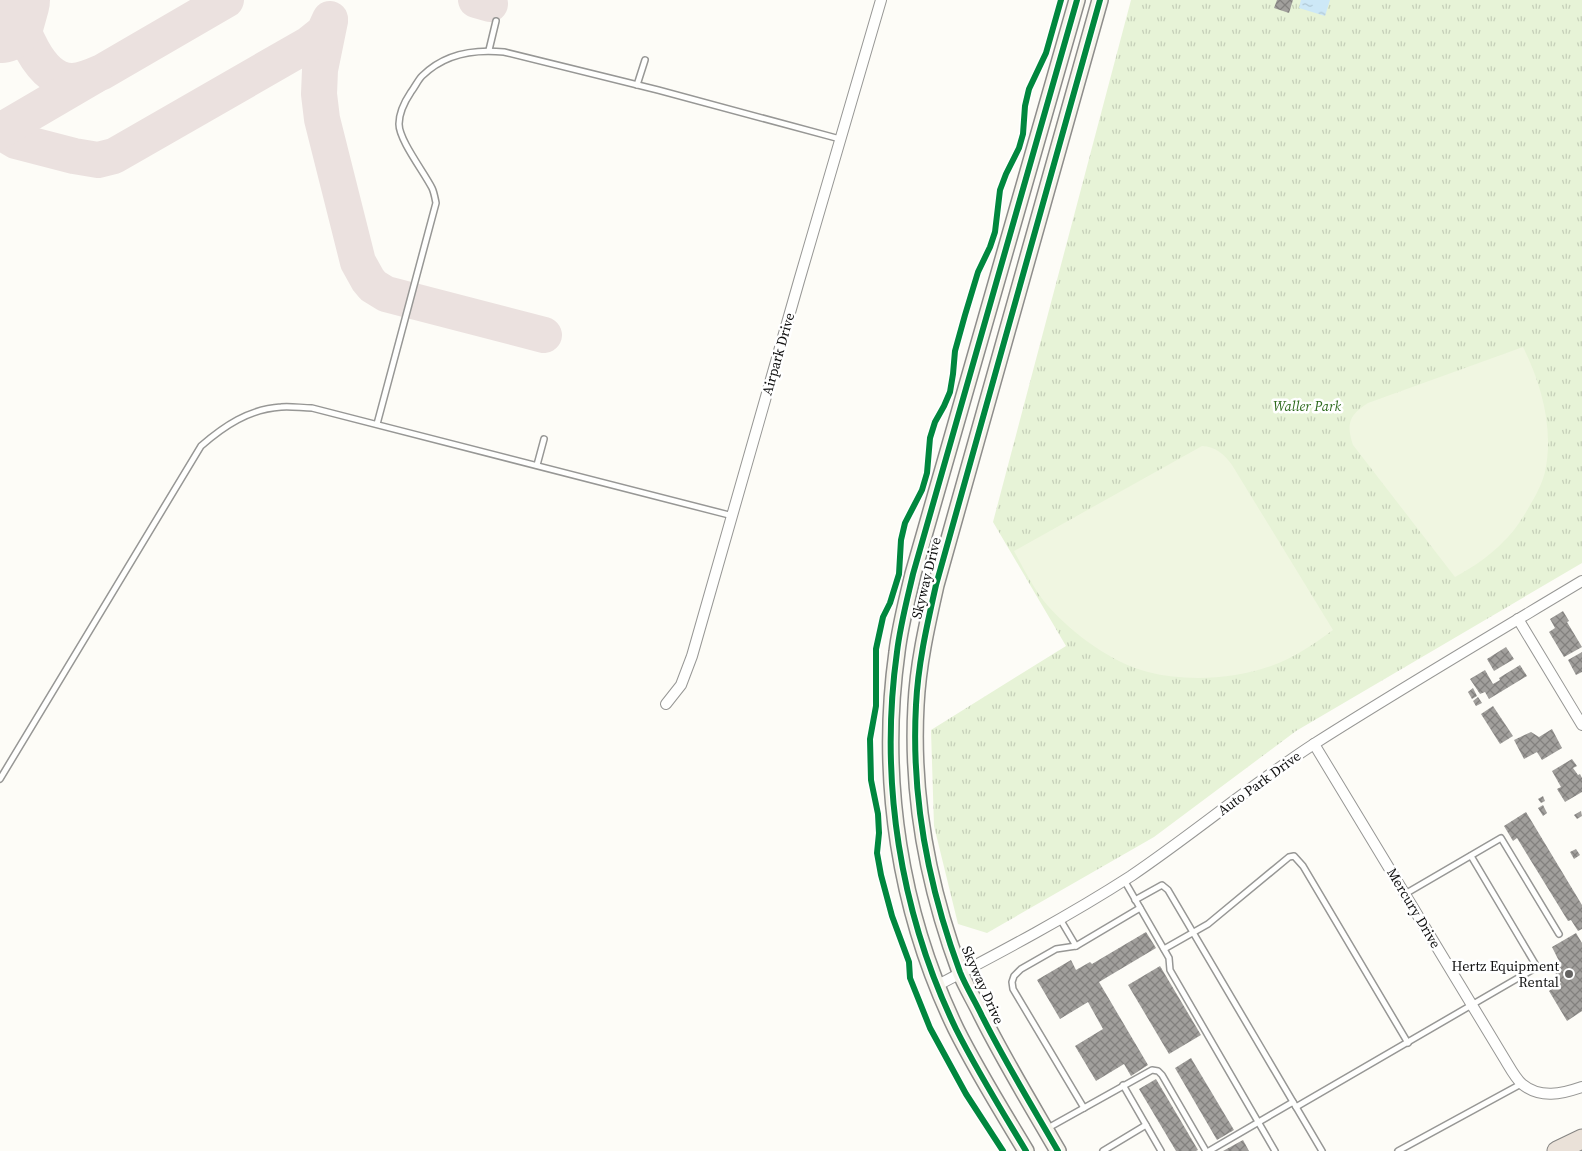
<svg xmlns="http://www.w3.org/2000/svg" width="1582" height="1151" font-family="'Source Serif 4',serif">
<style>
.park{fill:url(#park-tufts)}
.pitch{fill:#f0f6e1}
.water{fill:url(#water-ripples)}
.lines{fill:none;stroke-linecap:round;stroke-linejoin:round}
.taxiway{stroke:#ebe1df;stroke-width:36}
.runway{stroke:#ebe1df;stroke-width:90}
.building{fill:url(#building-cross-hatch)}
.lane-casing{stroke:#979795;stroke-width:8}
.street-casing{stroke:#979795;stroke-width:12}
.secondary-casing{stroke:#8e8d8b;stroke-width:18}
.highway-casing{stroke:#858482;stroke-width:21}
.lane{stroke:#fffffe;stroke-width:5}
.street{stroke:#fffffe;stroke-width:10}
.secondary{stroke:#f6f4eb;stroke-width:15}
.highway{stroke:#eae1d8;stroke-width:19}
.cycleway-casing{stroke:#fff;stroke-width:9}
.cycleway{stroke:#00873e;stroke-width:6}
.poi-dot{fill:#646362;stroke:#fff;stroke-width:2}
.labels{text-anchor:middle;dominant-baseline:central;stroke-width:5;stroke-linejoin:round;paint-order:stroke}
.street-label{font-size:14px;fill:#111;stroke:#fff}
.park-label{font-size:14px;font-style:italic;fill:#2f6b1f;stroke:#fff}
.poi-label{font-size:14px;fill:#111;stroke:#fff;text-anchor:end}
</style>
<defs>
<pattern id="park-tufts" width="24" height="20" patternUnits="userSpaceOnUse" patternTransform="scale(1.25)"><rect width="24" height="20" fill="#e7f3d7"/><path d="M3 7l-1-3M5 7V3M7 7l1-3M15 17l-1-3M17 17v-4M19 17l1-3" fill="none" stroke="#c5cfb8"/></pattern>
<pattern id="water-ripples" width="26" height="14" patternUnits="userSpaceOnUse" patternTransform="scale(1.25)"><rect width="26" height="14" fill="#cde8f7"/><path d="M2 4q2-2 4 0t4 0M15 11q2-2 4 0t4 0" fill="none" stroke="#afc6d3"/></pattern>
<pattern id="building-cross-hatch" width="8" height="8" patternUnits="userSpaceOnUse" patternTransform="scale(1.25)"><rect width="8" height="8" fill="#a19f9c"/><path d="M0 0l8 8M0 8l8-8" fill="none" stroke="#82807e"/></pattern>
</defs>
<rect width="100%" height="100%" fill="#fdfcf7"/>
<polygon class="park" points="1131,0 1582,0 1582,563 1296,731 1154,837 987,933 958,924 934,826 931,730 1066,646 993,522"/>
<g class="pitch">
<path d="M1523 347C1542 385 1554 430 1545 472 1542 484 1535 497 1529 507 1522 519 1514 532 1504 541 1490 556 1473 567 1455 577L1353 445C1346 424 1349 415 1368 403Z"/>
<path d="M1202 446C1216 447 1223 453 1232 465L1333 630C1314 644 1294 658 1271 666 1233 679 1187 682 1148 672 1112 663 1072 633 1048 606 1034 590 1024 569 1014 551Z"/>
</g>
<polygon class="water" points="1301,0 1330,0 1325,16 1299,8"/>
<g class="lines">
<g class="taxiway">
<path d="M14 0C20 26 38 81 72 81 82 81 93 76 102 72L226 0"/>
<polyline points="476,0 490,4"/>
<polyline points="330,21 320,70 319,94 322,119 358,262 368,280 373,286 386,294 544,335"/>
<polyline points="0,128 6,135 16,141 74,156 98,160 114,156 309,44 324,32 330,19"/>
<polyline points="0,131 94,76"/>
</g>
<polyline class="runway" points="0,18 5,0"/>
</g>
<g class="building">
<polygon points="1277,0 1293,0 1289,13 1274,8"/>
<polygon points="1563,611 1569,621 1567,622 1582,647 1564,657 1549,632 1555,628 1550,619"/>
<polygon points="1506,647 1514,659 1494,671 1487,659"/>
<polygon points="1582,652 1582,672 1576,675 1568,660"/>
<polygon points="1520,665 1527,676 1489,699 1485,692 1480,694 1470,679 1485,670 1493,684 1500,680 1499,678"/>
<polygon points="1473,688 1477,696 1472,699 1468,692"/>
<polygon points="1478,697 1482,703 1476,706 1473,701"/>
<polygon points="1493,706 1513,736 1500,744 1481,714"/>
<polygon points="1552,729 1562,748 1542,760 1537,752 1524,759 1514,740 1531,732 1539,737"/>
<polygon points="1572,759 1577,766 1573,768 1578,775 1580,774 1582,778 1582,792 1565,802 1557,789 1561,787 1552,771"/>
<polygon points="1543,796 1545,801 1541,803 1538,799"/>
<polygon points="1543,805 1547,813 1543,816 1538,808"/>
<polygon points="1581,811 1582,816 1577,819 1574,815"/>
<polygon points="1526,812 1582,905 1582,929 1578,931 1571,920 1568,921 1517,838 1513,841 1504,826"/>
<polygon points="1576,849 1580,855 1574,859 1570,852"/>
<polygon points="1146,932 1156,948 1099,982 1148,1065 1131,1076 1124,1064 1096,1081 1075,1046 1103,1029 1088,1002 1060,1019 1037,980 1071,960 1076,970 1090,962 1092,964"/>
<polygon points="1576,933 1582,943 1582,1011 1567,1021 1549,991 1561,983 1551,965 1559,961 1552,947"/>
<polygon points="1160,966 1201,1035 1169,1054 1128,985"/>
<polygon points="1191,1058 1234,1130 1217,1140 1175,1068"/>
<polygon points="1156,1079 1198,1150 1196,1151 1176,1151 1139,1089"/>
<polygon points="1243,1140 1249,1151 1223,1151"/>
</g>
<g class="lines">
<g class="lane-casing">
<g id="lane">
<polyline points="489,50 496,21"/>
<polyline points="637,85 645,60"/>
<path d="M377 424 436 203C435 198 434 192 432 188 424 172 399 140 399 124 399 113 405 101 411 92 415 87 418 80 422 76 444 54 475 49 504 52L658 90 840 139"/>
<polyline points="537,465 544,439"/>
<path d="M0 779 201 446C224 426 249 409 281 407 291 406 302 408 312 408L733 516"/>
<polyline points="1124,880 1169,958 1170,970 1275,1151"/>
<polyline points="1405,894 1501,838 1559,934"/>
<polyline points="1135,900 1162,885 1168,890 1322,1151"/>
<polyline points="1060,919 1076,946"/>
<polyline points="1164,949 1208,924 1289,857 1294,856 1303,866 1408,1043"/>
<polyline points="1123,1085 1161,1151"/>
<polyline points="1296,1107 1537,967 1471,856"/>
<polyline points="1084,1108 1013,989 1012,982 1014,976 1021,969 1056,949 1076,946 1140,908"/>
<polyline points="1048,1128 1152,1070 1158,1071 1162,1075 1206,1151"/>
<polyline points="1103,1151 1146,1125"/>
<polyline points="1209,1151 1293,1102"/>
<polyline points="1398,1151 1521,1084"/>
</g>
</g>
<g class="street-casing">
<g id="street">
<polyline points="1518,619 1582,725"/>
<polyline points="666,704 681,685 692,656 799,281 881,0"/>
<path d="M1314 744 1504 1058C1509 1066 1515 1078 1522 1084 1540 1099 1562 1094 1582 1087"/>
<path d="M938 985C1003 951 1069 916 1131 876 1193 834 1251 785 1314 744 1402 688 1492 635 1582 581"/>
</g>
</g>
<g class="secondary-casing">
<g id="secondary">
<path d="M1026 1151C1002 1111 977 1071 956 1029 900 913 879 780 897 652 900 626 907 600 913 574L1077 0"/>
<path d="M1058 1151C1032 1106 1005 1062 982 1016 975 1001 966 987 960 972 928 886 911 796 916 705 918 664 927 625 936 585L1100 0"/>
</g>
</g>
<g class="highway-casing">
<polyline id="highway" points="1557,1151 1582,1139"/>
</g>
<use href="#lane" class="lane"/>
<use href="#street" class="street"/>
<use href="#secondary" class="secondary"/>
<use href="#highway" class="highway"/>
<g class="cycleway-casing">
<g id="cycleway">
<polyline points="1003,1151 966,1094 930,1028 910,978 909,962 892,916 881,875 877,853 879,833 878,814 871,780 870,739 876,706 876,649 883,617 890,603 899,574 901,540 905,523 922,490 927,473 930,438 935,422 944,406 950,392 953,374 955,351 965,315 978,272 990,247 995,232 1000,190 1006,174 1019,148 1023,134 1025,106 1029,89 1046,53 1061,0"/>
<path d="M1026 1151C1002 1111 977 1071 956 1029 900 913 879 780 897 652 900 626 907 600 913 574L1077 0"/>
<path d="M1058 1151C1032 1106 1005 1062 982 1016 975 1001 966 987 960 972 928 886 911 796 916 705 918 664 927 625 936 585L1100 0"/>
</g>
</g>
<use href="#cycleway" class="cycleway"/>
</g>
<circle class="poi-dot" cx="1569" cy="974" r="5"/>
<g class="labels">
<g class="street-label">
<text transform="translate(778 354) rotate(-74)">Airpark Drive</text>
<text transform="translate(926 578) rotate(-76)">Skyway Drive</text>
<text transform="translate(1259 783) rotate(-36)">Auto Park Drive</text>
<text transform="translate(1414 908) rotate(59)">Mercury Drive</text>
<text transform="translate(983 985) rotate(66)">Skyway Drive</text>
</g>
<g class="park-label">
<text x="1307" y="406">Waller Park</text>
</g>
<g class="poi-label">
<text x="1559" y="966">Hertz Equipment<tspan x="1559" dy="16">Rental</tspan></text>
</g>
</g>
</svg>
